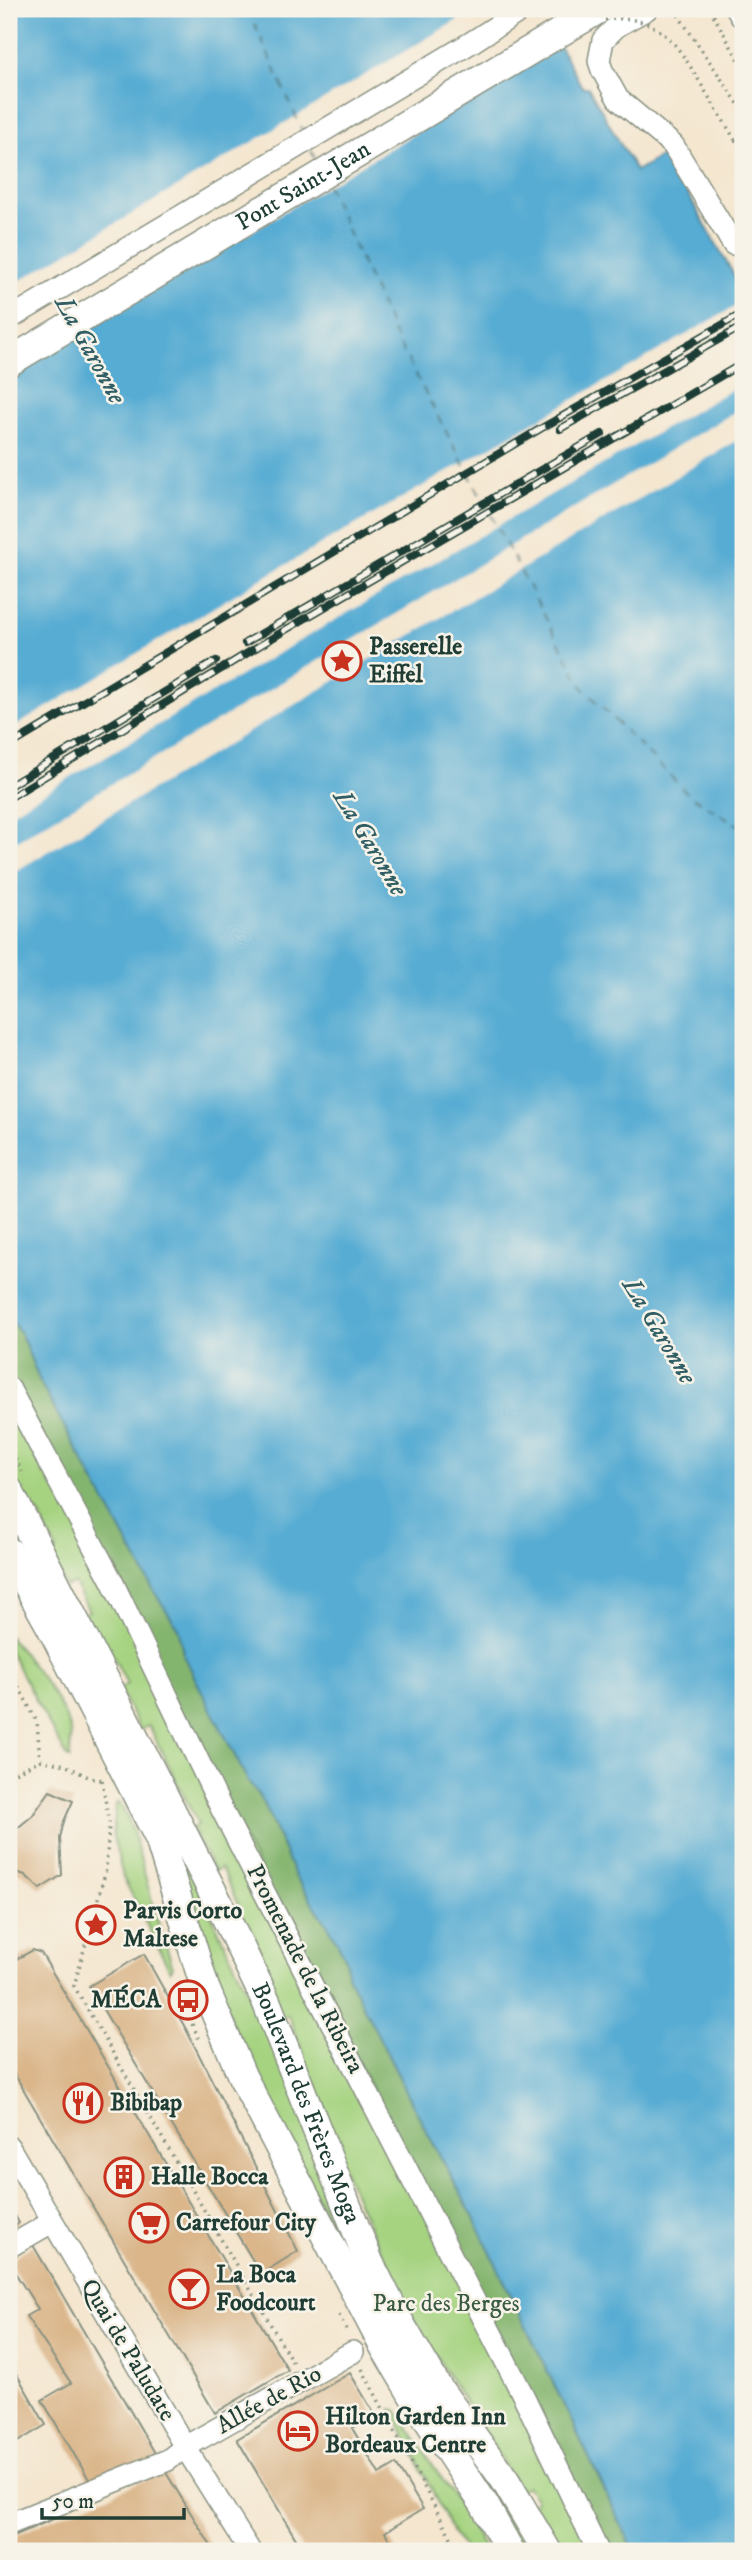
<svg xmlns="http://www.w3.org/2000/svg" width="752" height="2560" font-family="'IM FELL DW Pica',serif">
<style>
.green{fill:#a5d380;stroke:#62885a;stroke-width:2}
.forest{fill:#84b56e;stroke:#527951;stroke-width:2}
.water{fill:#57acd3;stroke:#3b7484;stroke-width:2}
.pier{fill:#f4e6cf}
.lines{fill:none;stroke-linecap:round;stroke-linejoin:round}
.ferry{stroke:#305e64;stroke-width:2;stroke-dasharray:9 7;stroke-linecap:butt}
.building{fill:#dab68a}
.minor-casing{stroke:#8a9282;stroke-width:24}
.major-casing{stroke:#8a9282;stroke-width:31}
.path{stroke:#8a9282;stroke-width:3.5;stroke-dasharray:2 5;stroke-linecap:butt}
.minor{stroke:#fff;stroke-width:21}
.major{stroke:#fff;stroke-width:28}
.rail-casing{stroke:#1f3d34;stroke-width:8}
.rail{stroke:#f7f3e8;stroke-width:5;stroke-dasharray:16;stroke-linecap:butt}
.path-bridge{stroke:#8a9282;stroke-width:3.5;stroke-dasharray:2 5;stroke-linecap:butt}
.labels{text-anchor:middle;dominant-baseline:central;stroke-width:5;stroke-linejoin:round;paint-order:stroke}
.street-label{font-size:24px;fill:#1f3d34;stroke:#f7f3e8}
.poi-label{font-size:24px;font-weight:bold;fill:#1f3d34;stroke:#f7f3e8;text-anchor:start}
.park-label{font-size:24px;fill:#3a5b43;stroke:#f7f3e8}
.water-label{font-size:26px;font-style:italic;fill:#305e64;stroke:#f7f3e8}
</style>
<rect width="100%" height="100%" fill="#f7f3e8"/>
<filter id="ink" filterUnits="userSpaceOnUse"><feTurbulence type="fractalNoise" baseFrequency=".0143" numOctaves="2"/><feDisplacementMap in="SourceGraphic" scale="14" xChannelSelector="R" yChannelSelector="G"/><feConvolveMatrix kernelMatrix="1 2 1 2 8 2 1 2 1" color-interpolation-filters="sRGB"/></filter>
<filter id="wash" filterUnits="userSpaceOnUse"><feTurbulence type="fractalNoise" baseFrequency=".00686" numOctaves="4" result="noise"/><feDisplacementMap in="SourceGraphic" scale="28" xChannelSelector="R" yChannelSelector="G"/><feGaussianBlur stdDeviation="1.57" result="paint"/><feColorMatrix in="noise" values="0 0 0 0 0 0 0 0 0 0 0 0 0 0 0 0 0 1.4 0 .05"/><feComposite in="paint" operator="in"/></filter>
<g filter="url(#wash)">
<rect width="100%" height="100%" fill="#f4e6cf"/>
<g class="green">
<polygon points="9,1380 608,2551 557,2551 530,2505 536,2500 526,2486 520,2490 377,2262 384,2259 318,2113 325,2110 315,2082 307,2084 296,2058 304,2054 288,2015 280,2018 264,1979 271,1975 253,1936 246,1940 233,1912 240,1908 221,1868 214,1871 192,1828 198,1824 149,1726 140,1730 119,1689 127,1684 112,1654 103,1658 81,1616 89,1611 74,1583 66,1587 50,1555 57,1551 38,1512 31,1515 9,1474 15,1469 9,1456"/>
<path d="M9 1636C29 1661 66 1703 71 1735 71 1743 70 1751 70 1758L67 1757 9 1651Z"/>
<polygon points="146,1779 463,2442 536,2551 519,2551 415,2383 247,2066"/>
<polygon points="118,1802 121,1804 133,1831 155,1913 173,1967 170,1971 123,1877 113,1836 116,1804"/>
<polygon points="392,2409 397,2410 465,2514 485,2551 466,2551 452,2532"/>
</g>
<polygon class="forest" points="9,1318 21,1334 41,1384 154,1591 179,1630 183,1653 196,1680 247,1779 264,1803 295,1876 331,1930 346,1959 347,1974 426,2130 474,2218 634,2551 608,2551 9,1380"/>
<polygon class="water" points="9,9 539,9 582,87 588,87 636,171 665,154 743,291 743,305 716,322 743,369 743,2551 634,2551 474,2218 426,2130 347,1974 346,1959 331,1930 295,1876 264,1803 247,1779 196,1680 183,1653 179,1630 154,1591 41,1384 21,1334 9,1318"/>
<g class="pier">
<polygon points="476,9 543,9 563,45 9,376 9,287"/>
<polygon points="743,302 743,309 720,323 743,362 743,383 294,644 9,814 9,730 256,582"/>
<polygon points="743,407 743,437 9,875 9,845"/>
</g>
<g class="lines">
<g class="ferry">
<polyline points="248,9 303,132"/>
<polyline points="311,150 316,161"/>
<polyline points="327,185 393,332 583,688 689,795 743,828"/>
</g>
</g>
<g id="blocks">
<g class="building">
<polygon points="50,1791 73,1801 64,1821 60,1838 62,1875 40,1889 25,1875 9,1870 9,1835 32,1816"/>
<polygon points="33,1950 41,1953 288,2370 215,2413 9,2065 9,1963"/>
<polygon points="144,1954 187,2031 298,2251 261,2274 89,1986"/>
<polygon points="9,2205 19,2223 9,2230"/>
<polygon points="33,2245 162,2465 97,2493 42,2400 71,2383 26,2316 38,2309 9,2263 9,2260"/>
<polygon points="9,2361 46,2425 9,2447"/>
<polygon points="350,2373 375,2415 352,2428 379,2474 396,2464 423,2509 385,2532 396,2551 303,2551 237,2439"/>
<polygon points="165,2471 214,2551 9,2551 9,2538"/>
</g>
</g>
</g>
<g filter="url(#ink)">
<use href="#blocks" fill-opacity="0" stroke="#8a9282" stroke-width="2"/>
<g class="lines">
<g class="minor-casing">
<g id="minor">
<polyline points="647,9 617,26 603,40 599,61 602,70 618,99 673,145 733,244"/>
<polyline points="9,319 472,42 523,9"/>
<polyline points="9,1388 112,1581 221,1808 525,2399 598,2551"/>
<polyline points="9,2147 185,2447 250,2551"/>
<polyline points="9,2247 52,2222"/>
<polyline points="9,2524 168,2460 185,2447 353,2352"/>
</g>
</g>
<g class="major-casing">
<g id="major">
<polyline points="741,9 743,13"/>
<path id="s1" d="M9 362 599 9"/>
<path id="s2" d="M9 1491 226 1918 266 2001 369 2262 401 2325 438 2388 505 2480 547 2551"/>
<polyline points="9,1552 51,1627 159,1838 205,1988 242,2076 382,2343 423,2412 484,2504 510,2551"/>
</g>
</g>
<g class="path">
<polyline points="674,9 743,111"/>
<polyline points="710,9 743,68"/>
<polyline points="735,140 743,154"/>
<polyline points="9,1446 22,1472"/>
<polyline points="9,1668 37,1722 40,1760"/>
<polyline points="9,1776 40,1760 65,1765 90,1778 103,1780"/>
<polyline points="102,1780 109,1823 106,1870 74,1986 293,2363"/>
<polyline points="182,1998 184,2007 199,2039"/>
<polyline points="339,2315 348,2333"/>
<polyline points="362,2369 458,2551"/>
</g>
<use href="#minor" class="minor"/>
<use href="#major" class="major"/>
<g class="rail-casing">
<g id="rail">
<polyline points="560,429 743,326"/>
<polyline points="245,643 602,434"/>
<polyline points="9,746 540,429 743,313"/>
<polyline points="9,786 216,661"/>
<polyline points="9,798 287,629 743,363"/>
</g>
</g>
<use href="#rail" class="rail"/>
<path class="path-bridge" d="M605 20C658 12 677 44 701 84 712 103 724 121 735 140"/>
</g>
</g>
<defs>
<g id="sight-ring" transform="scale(2.0125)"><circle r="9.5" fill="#f7f3e8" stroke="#c8321e" stroke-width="1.5"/><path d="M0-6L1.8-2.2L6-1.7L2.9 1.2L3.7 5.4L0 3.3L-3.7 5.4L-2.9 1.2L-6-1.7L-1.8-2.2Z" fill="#c8321e"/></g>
<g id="bus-ring" transform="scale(2.0125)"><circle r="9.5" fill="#f7f3e8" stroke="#c8321e" stroke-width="1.5"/><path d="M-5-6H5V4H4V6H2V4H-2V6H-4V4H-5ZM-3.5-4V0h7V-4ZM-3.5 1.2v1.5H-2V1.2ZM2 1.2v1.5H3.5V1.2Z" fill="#c8321e"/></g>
<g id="restaurant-ring" transform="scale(2.0125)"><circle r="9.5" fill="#f7f3e8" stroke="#c8321e" stroke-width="1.5"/><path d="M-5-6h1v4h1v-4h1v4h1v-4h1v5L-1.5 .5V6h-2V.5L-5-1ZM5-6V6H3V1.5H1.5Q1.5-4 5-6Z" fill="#c8321e"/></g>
<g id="building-ring" transform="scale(2.0125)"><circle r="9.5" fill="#f7f3e8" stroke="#c8321e" stroke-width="1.5"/><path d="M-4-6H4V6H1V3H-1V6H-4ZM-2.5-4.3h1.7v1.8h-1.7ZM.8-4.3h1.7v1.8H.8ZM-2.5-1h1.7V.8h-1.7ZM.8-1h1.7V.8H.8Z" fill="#c8321e"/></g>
<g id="supermarket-ring" transform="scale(2.0125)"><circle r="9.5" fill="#f7f3e8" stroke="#c8321e" stroke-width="1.5"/><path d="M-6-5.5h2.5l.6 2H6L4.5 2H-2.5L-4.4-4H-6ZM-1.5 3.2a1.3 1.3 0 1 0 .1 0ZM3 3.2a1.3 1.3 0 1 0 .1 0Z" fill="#c8321e"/></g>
<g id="bar-ring" transform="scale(2.0125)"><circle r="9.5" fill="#f7f3e8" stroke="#c8321e" stroke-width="1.5"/><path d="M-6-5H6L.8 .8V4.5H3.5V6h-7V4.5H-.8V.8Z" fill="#c8321e"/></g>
<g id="hotel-ring" transform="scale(2.0125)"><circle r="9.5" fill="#f7f3e8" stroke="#c8321e" stroke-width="1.5"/><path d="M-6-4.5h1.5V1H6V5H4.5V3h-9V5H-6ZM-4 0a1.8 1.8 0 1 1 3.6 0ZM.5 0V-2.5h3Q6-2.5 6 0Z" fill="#c8321e"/></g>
</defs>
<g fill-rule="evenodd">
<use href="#sight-ring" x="342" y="661"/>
<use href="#sight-ring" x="96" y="1925"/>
<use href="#bus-ring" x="188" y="2000"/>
<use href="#restaurant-ring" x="83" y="2103"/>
<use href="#building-ring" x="124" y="2177"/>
<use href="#supermarket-ring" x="149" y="2223"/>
<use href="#bar-ring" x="189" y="2289"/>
<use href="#hotel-ring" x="298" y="2431"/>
</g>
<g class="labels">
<g class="street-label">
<text stroke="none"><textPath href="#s1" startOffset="343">Pont Saint-Jean</textPath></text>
<text transform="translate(305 1969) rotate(63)">Promenade de la Ribeira</text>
<text stroke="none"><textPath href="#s2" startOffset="681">Boulevard des Frères Moga</textPath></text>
<text transform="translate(128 2350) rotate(59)">Quai de Paludate</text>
<text transform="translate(269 2400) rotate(-29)">Allée de Rio</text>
</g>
<g class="poi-label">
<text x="369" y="647">Passerelle<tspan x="369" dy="28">Eiffel</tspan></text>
<text x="123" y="1911">Parvis Corto<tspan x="123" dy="28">Maltese</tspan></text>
<text x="161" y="2000" text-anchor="end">MÉCA</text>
<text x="110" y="2103">Bibibap</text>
<text x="151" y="2177">Halle Bocca</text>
<text x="176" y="2223">Carrefour City</text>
<text x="216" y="2275">La Boca<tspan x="216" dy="28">Foodcourt</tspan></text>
<text x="325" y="2417">Hilton Garden Inn<tspan x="325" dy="28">Bordeaux Centre</tspan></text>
</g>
<g class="park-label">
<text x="446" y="2304">Parc des Berges</text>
</g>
<g class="water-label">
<text transform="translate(90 350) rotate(61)">La Garonne</text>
<text transform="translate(370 843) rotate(59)">La Garonne</text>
<text transform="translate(659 1331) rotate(59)">La Garonne</text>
</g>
</g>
<rect width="752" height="2560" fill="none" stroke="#f7f3e8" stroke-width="35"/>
<path d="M42 2508v10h142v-10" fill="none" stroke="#1f3d34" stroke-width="3.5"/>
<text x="52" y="2508" font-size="21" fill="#1f3d34" stroke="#f7f3e8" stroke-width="5" paint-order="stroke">50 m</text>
</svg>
